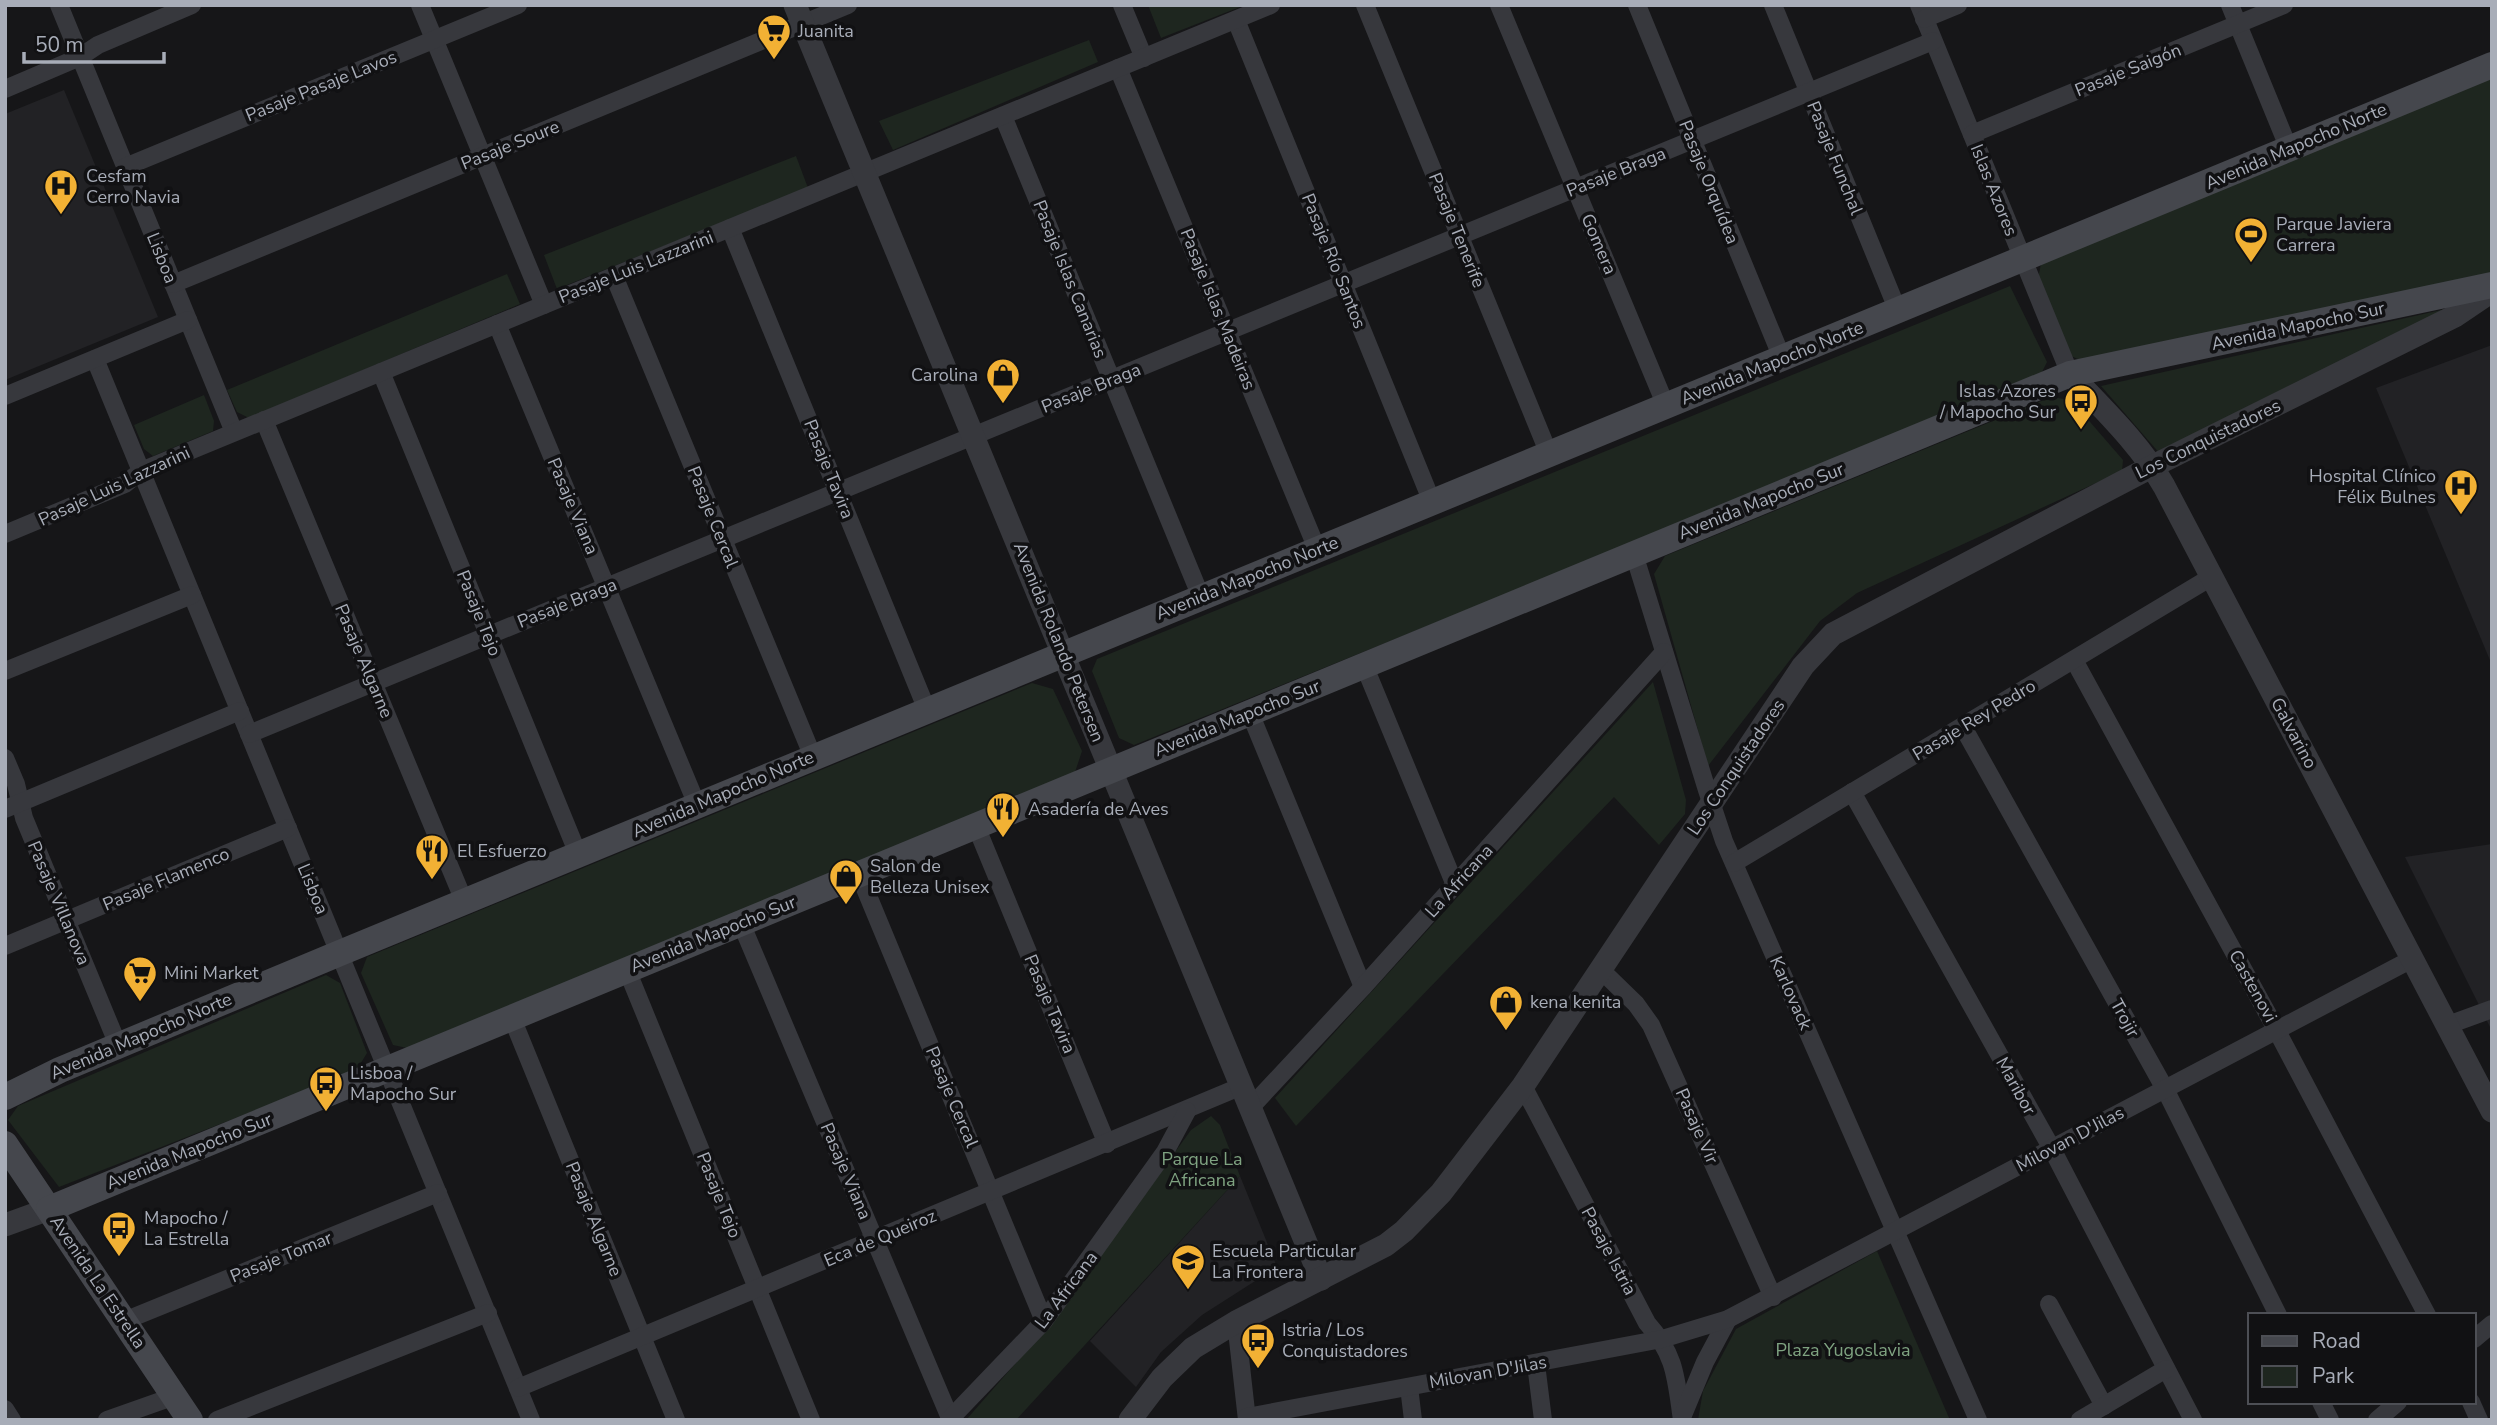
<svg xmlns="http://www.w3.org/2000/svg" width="2497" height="1425" font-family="'Nunito Sans',sans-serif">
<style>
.built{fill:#222225}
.green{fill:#1e261f}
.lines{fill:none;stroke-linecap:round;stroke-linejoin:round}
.minor{stroke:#37383d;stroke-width:18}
.tertiary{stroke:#37383d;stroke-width:23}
.secondary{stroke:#45474d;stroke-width:26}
.labels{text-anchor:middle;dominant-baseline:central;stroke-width:7;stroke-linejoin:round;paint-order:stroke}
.poi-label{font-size:18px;fill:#a8adb8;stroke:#111113;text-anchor:start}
.street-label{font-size:18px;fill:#a8adb8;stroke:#111113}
.park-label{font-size:18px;fill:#7fa381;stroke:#111113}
</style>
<rect width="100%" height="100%" fill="#161618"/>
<g class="built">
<polygon points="64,90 158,317 5,380 5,114"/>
<polygon points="2492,345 2492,665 2376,388"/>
<polygon points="2492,844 2492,1031 2405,857"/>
<polygon points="1240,1176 1277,1267 1202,1315 1161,1352 1136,1387 1090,1341"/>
</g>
<g class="green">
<polygon points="1148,5 1245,5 1161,38"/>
<polygon points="1089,40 1098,62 893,150 879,121"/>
<polygon points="2492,74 2492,275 2082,361 2069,355 2038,279 2041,264"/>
<polygon points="796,156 808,188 557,289 544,255"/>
<polygon points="507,274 520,304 249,418 237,412 227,390"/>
<polygon points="2010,286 2047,362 2039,378 1134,745 1119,738 1092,671 1097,659"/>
<polygon points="2446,309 2161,455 2101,386"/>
<polygon points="204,395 214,421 213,431 153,456 144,449 134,425"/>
<polygon points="2051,397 2071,400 2123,460 2122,471 1857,593 1820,621 1708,766 1654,574 1665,556"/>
<polygon points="1653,682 1686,800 1685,814 1659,845 1614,797 1296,1126 1275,1098"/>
<polygon points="1032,683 1053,689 1082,751 1075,772 412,1049 393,1045 361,973 367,957"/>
<polygon points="326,975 340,983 367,1053 356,1071 59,1187 8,1120 18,1106"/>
<polygon points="1211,1116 1220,1125 1240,1176 1016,1420 966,1420 1056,1317 1191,1130"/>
<polygon points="1877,1251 1950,1420 1698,1420 1703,1391 1736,1329"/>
</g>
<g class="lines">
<g class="minor">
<polyline points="59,5 234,432"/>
<polyline points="420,5 544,305"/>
<polyline points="1122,5 1144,58"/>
<polyline points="1365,5 1549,454"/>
<polyline points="1499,5 1666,406"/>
<polyline points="1637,5 1782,358"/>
<polyline points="1773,5 1898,311"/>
<polyline points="1919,5 2070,374"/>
<polyline points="2230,5 2289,149"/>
<polyline points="1924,19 1958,5"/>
<polyline points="1236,20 1432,502"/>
<polyline points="1118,68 1317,549"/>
<polyline points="5,89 80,57 98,45 192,5"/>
<polyline points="1003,116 1201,597"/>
<polyline points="1972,134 2284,5"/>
<polyline points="125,167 518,5"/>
<polyline points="730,228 927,710"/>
<polyline points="614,276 813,757"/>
<polyline points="173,284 848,5"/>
<polyline points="497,324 697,805"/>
<polyline points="95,359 531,1420"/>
<polyline points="381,372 578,854"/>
<polyline points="5,396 188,320"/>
<polyline points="264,420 464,901"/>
<polyline points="5,534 125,484 141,471 1271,5"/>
<polyline points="1634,554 1707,790 1724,841 1978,1420"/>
<polyline points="2074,660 2277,1031 2427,1315"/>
<polyline points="1364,665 1455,885"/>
<polyline points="5,671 192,595"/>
<polyline points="1250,713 1363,987"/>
<polyline points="1963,727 2165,1089 2278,1315"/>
<polyline points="249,734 1933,41"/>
<polyline points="5,758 16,784 24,818 118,1045"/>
<polyline points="1852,792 2052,1149 2193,1420"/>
<polyline points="5,809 240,711"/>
<polyline points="976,826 1107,1144"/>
<polyline points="1734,863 2213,576"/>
<polyline points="859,874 1044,1321"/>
<polyline points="741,923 950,1418"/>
<polyline points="5,946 288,828"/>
<polyline points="627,970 811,1420"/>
<polyline points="1601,970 1636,1004 1651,1025 1773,1297"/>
<polyline points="512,1018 676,1420"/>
<polyline points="2448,1025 2492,1009"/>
<path d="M1523 1086 1647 1323C1676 1355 1676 1379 1682 1420"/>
<polyline points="1251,1107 1363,987 1664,652"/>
<polyline points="2049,1304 2104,1406"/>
<polyline points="124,1321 438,1193"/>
<polyline points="1236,1322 1247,1420"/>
<polyline points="2474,1339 2492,1324"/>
<polyline points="1536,1364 1543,1420"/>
<polyline points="1409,1387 1413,1420"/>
<polyline points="518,1388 1242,1086"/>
<polyline points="2321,1402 2330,1420"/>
<polyline points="2471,1402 2479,1420"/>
<polyline points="5,1409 12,1420"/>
<polyline points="1683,1415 1705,1362 1728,1319"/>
<polyline points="1247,1417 1662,1339 1728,1319 2412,959"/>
<polyline points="107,1420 175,1396"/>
<polyline points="217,1420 488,1313"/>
<polyline points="949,1420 1044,1321 1165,1152 1187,1111"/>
<polyline points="2080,1420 2166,1369"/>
<polyline points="2377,1420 2398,1402"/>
</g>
<g class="tertiary">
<polyline points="795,5 1321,1279"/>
<path d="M2070 374C2103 409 2140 444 2164 486L2492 1111"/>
<polyline points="5,1225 49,1209"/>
<polyline points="1130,1420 1162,1378 1193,1348 1236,1322 1386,1245 1404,1231 1441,1193 1523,1086 1803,666 1833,634 2153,466 2455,316 2492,291"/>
</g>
<g class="secondary">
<polyline points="5,1097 60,1070 340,953 2492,65"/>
<polyline points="5,1144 190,1420"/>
<polyline points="49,1209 2070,374 2492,285"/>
</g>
</g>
<defs>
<g id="supermarket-pin" transform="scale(1.75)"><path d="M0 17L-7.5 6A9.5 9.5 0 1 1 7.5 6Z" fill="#f2b134" stroke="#111113"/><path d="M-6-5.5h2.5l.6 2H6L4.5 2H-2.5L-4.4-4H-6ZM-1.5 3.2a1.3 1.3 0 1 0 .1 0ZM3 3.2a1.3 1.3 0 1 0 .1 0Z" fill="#111"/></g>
<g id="hospital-pin" transform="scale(1.75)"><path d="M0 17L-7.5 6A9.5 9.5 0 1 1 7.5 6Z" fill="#f2b134" stroke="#111113"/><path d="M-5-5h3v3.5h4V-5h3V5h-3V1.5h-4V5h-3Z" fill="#111"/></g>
<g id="stadium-pin" transform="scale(1.75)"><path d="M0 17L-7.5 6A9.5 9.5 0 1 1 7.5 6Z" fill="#f2b134" stroke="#111113"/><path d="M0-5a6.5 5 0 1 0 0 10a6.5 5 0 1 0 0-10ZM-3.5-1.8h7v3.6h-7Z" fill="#111"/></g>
<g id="shop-pin" transform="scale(1.75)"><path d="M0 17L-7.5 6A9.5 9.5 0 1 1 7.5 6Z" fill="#f2b134" stroke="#111113"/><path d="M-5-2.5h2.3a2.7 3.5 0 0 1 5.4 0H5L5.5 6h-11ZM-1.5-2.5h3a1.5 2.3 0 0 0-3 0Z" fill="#111"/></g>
<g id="bus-pin" transform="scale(1.75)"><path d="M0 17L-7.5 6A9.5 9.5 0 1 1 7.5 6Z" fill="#f2b134" stroke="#111113"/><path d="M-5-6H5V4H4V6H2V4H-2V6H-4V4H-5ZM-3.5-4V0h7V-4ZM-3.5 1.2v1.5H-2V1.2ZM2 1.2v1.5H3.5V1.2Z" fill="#111"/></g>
<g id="restaurant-pin" transform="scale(1.75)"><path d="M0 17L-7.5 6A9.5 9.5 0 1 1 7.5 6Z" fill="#f2b134" stroke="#111113"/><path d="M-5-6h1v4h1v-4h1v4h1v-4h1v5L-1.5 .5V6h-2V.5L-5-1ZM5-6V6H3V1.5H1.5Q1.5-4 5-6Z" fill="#111"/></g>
<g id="school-pin" transform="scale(1.75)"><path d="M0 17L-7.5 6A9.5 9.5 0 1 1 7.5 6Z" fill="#f2b134" stroke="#111113"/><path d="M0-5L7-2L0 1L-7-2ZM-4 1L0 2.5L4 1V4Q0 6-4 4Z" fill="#111"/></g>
</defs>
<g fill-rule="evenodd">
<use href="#supermarket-pin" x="774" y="31"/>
<use href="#hospital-pin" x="61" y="186"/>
<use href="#stadium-pin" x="2251" y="234"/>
<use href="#shop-pin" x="1003" y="375"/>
<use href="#bus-pin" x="2081" y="401"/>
<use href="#hospital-pin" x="2461" y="486"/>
<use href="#restaurant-pin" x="1003" y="809"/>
<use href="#restaurant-pin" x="432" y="851"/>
<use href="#shop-pin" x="846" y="876"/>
<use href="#supermarket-pin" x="140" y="973"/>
<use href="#shop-pin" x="1506" y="1002"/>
<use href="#bus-pin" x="326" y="1083"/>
<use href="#bus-pin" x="119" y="1228"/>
<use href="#school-pin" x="1188" y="1261"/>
<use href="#bus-pin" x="1258" y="1340"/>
</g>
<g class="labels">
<g class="poi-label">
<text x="798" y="31">Juanita</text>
<text x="86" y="176">Cesfam<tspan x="86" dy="21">Cerro Navia</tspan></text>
<text x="2276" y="224">Parque Javiera<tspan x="2276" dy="21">Carrera</tspan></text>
<text x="978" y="375" text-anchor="end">Carolina</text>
<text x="2056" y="391" text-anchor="end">Islas Azores<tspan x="2056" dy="21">/ Mapocho Sur</tspan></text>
<text x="2436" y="476" text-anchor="end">Hospital Clínico<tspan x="2436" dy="21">Félix Bulnes</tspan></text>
<text x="1028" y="809">Asadería de Aves</text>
<text x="457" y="851">El Esfuerzo</text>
<text x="870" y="866">Salon de<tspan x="870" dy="21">Belleza Unisex</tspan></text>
<text x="164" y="973">Mini Market</text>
<text x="1530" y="1002">kena kenita</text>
<text x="350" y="1073">Lisboa /<tspan x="350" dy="21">Mapocho Sur</tspan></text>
<text x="144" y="1218">Mapocho /<tspan x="144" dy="21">La Estrella</tspan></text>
<text x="1212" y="1251">Escuela Particular<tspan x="1212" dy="21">La Frontera</tspan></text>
<text x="1282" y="1330">Istria / Los<tspan x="1282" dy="21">Conquistadores</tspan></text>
</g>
<g class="street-label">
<text transform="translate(2128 70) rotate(-22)">Pasaje Saigón</text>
<text transform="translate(321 86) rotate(-22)">Pasaje Pasaje Lavos</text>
<text transform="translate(510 145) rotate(-22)">Pasaje Soure</text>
<text transform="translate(2296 146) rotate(-23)">Avenida Mapocho Norte</text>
<text transform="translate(1835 158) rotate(68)">Pasaje Funchal</text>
<text transform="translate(1616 172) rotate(-22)">Pasaje Braga</text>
<text transform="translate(1709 182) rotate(68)">Pasaje Orquídea</text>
<text transform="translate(1994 190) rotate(68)">Islas Azores</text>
<text transform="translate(1457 230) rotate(68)">Pasaje Tenerife</text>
<text transform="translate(1599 244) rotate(67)">Gomera</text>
<text transform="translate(162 258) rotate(68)">Lisboa</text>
<text transform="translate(1334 261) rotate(68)">Pasaje Río Santos</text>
<text transform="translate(636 267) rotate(-22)">Pasaje Luis Lazzarini</text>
<text transform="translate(1070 279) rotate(68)">Pasaje Islas Canarias</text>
<text transform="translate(1218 309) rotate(68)">Pasaje Islas Madeiras</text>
<text transform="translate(2298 326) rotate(-12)">Avenida Mapocho Sur</text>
<text transform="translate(1772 363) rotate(-22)">Avenida Mapocho Norte</text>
<text transform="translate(1091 388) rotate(-22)">Pasaje Braga</text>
<text transform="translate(2208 439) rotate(-26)">Los Conquistadores</text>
<text transform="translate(829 469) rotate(68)">Pasaje Tavira</text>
<text transform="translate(114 486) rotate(-25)">Pasaje Luis Lazzarini</text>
<text transform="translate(1761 501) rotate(-22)">Avenida Mapocho Sur</text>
<text transform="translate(573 506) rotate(67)">Pasaje Viana</text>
<text transform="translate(713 517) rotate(68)">Pasaje Cercal</text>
<text transform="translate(1247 578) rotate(-22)">Avenida Mapocho Norte</text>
<text transform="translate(567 603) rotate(-22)">Pasaje Braga</text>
<text transform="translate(479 613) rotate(68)">Pasaje Tejo</text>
<text transform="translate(1059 642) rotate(68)">Avenida Rolando Petersen</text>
<text transform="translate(364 661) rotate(67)">Pasaje Algarne</text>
<text transform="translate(1237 718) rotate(-22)">Avenida Mapocho Sur</text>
<text transform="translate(1974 720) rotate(-31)">Pasaje Rey Pedro</text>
<text transform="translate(2294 733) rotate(62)">Galvarino</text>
<text transform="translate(1736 767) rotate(-56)">Los Conquistadores</text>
<text transform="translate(723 794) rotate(-23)">Avenida Mapocho Norte</text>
<text transform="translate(166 879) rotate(-23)">Pasaje Flamenco</text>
<text transform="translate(1459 881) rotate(-48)">La Africana</text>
<text transform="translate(313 889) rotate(67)">Lisboa</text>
<text transform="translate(59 903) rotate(67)">Pasaje Villanova</text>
<text transform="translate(713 934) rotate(-22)">Avenida Mapocho Sur</text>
<text transform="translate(2253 986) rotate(61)">Castenovi</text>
<text transform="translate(1791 993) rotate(66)">Karlovack</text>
<text transform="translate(1050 1004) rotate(67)">Pasaje Tavira</text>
<text transform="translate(2125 1018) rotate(61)">Trojir</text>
<text transform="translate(141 1036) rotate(-23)">Avenida Mapocho Norte</text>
<text transform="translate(2016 1086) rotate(61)">Maribor</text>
<text transform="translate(952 1097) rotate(67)">Pasaje Cercal</text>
<text transform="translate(1697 1126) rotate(66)">Pasaje Vir</text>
<text transform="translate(2070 1139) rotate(-28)">Milovan D'Jilas</text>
<text transform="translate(189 1151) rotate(-22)">Avenida Mapocho Sur</text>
<text transform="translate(846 1171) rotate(67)">Pasaje Viana</text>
<text transform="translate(719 1195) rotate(68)">Pasaje Tejo</text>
<text transform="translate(594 1219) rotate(68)">Pasaje Algarne</text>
<text transform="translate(880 1238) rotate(-23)">Eca de Queiroz</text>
<text transform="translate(1609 1251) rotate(62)">Pasaje Istria</text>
<text transform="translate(281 1257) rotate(-22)">Pasaje Tomar</text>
<text transform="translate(98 1282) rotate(56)">Avenida La Estrella</text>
<text transform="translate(1066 1290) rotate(-53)">La Africana</text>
<text transform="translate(1488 1372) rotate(-10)">Milovan D'Jilas</text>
</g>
<g class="park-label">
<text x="1202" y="1159">Parque La<tspan x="1202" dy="21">Africana</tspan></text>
<text x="1843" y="1350">Plaza Yugoslavia</text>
</g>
</g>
<rect width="2497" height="1425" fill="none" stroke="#a8adb8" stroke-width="14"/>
<rect x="2248" y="1313" width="228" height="91" fill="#111113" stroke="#4d4f55" stroke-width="2"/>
<rect x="2262" y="1336" width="35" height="10" fill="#45474d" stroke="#4d4f55" stroke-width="2"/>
<text x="2312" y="1348" font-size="21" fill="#a8adb8">Road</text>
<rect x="2262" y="1366" width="35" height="21" fill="#1e261f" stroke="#4d4f55" stroke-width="2"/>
<text x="2312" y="1383" font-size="21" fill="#a8adb8">Park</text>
<path d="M24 52v10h140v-10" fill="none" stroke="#a8adb8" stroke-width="3.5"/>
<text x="35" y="52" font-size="21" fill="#a8adb8" stroke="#111113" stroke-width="5" paint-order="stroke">50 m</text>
</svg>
